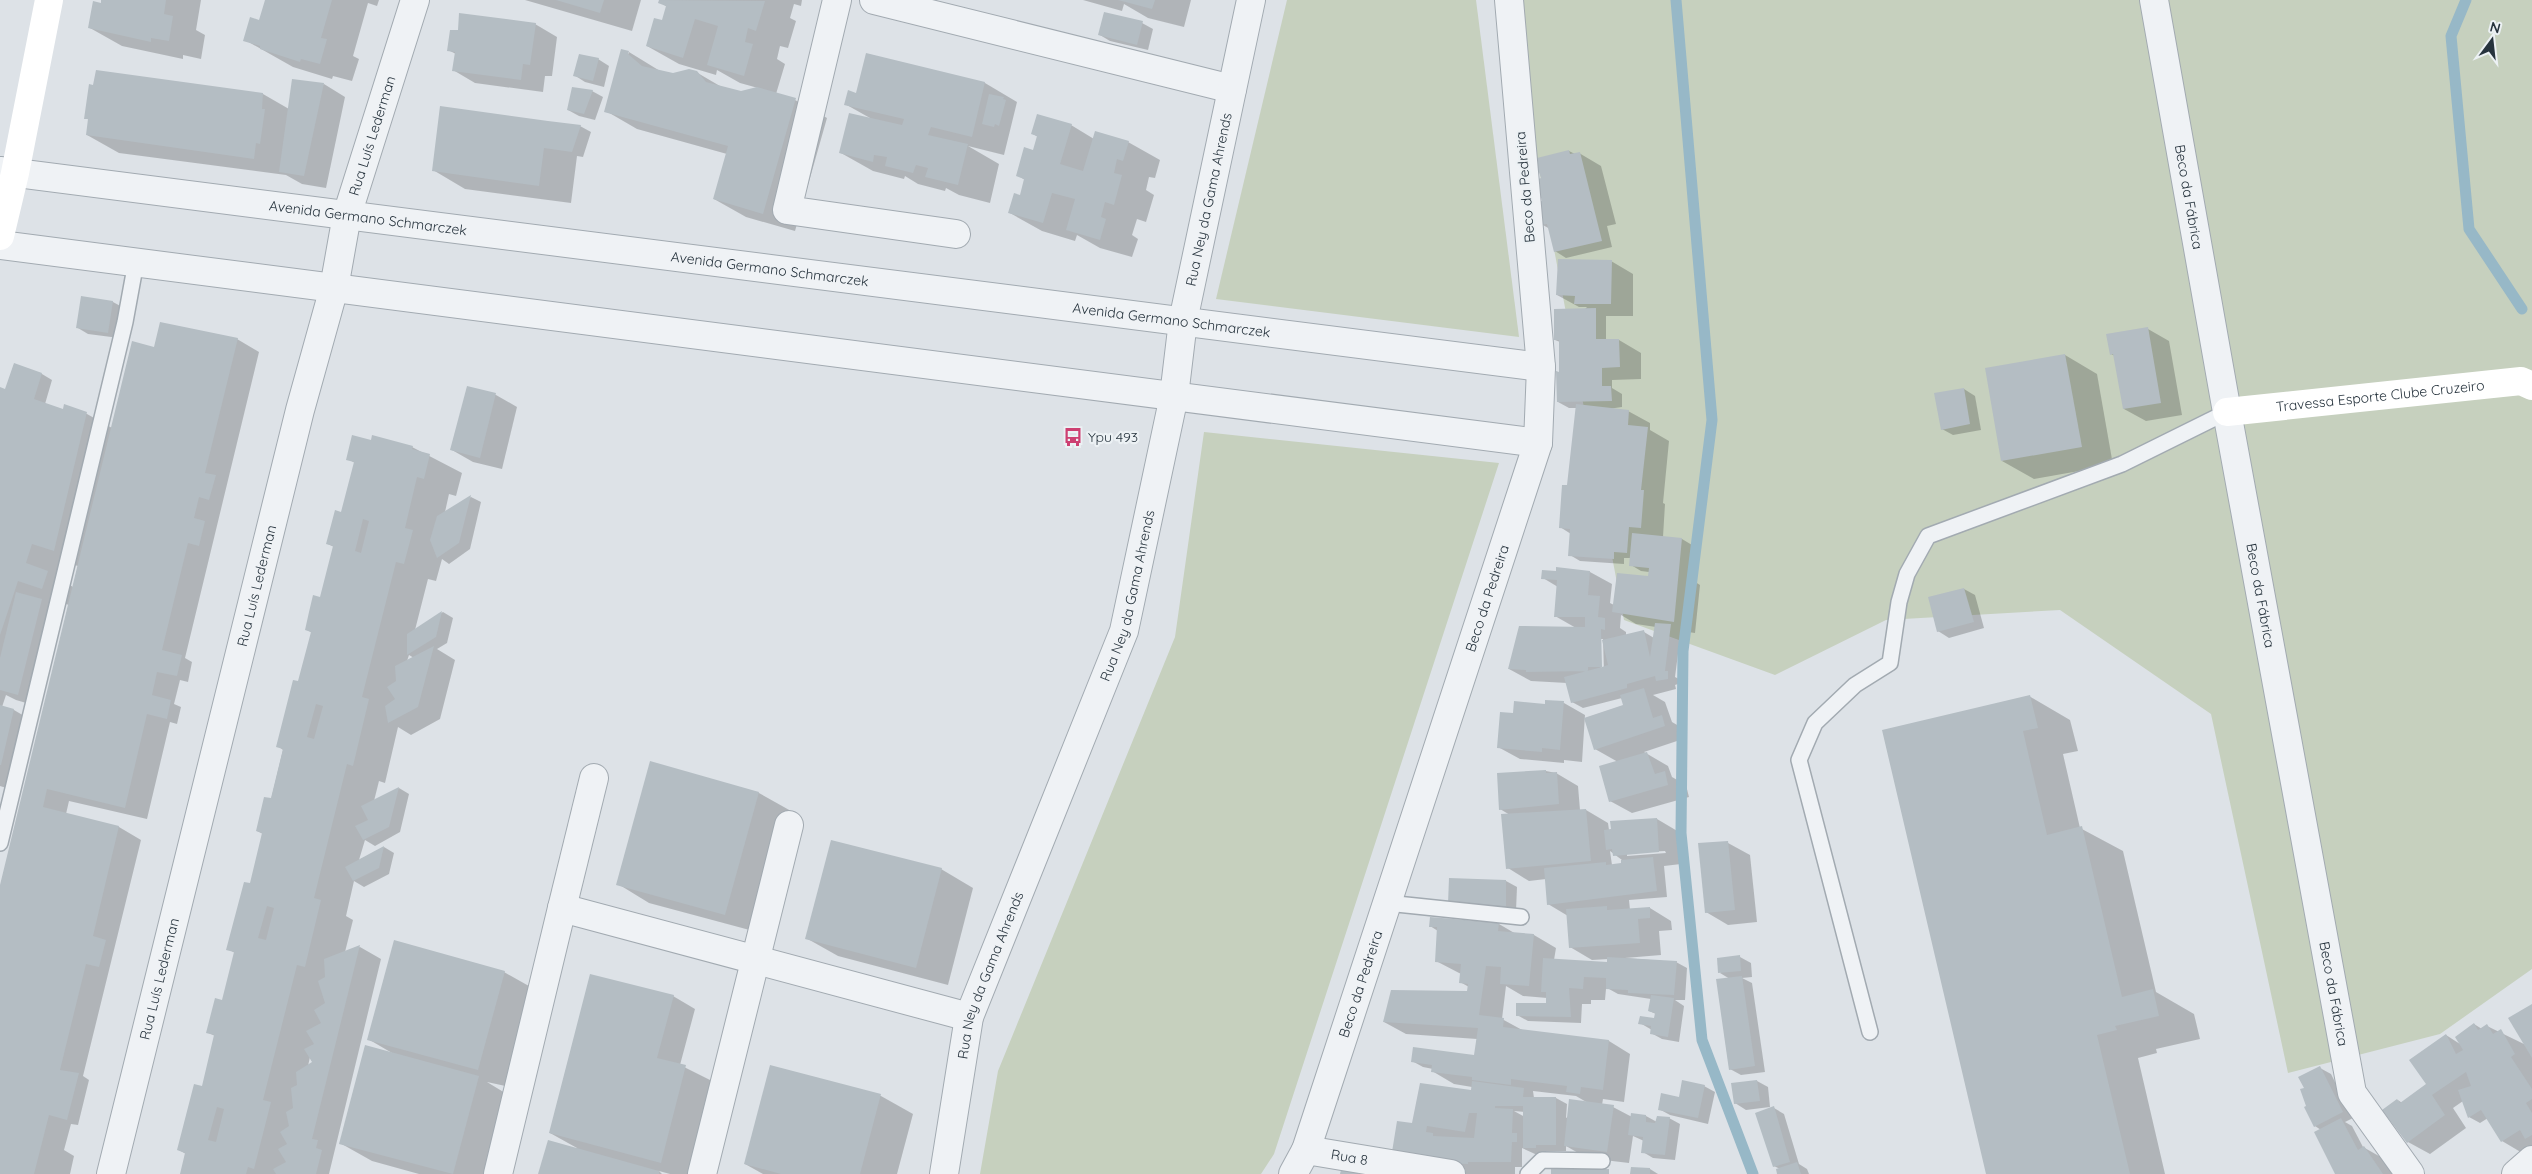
<svg xmlns="http://www.w3.org/2000/svg" width="2532" height="1174" font-family="Quicksand,sans-serif">
<style>
.green{fill:#c6d0be}
.shadow{fill:#0003;fill-rule:evenodd}
.lines{fill:none;stroke-linecap:round;stroke-linejoin:round}
.stream{stroke:#97b8c7;stroke-width:11}
.building{fill:#b4bdc3;fill-rule:evenodd}
.lane-casing{stroke:#a2aab1;stroke-width:18}
.street-casing{stroke:#a2aab1;stroke-width:30}
.lane{stroke:#eff2f5;stroke-width:15}
.street{stroke:#eff2f5;stroke-width:28}
.secondary{stroke:#fff;stroke-width:28}
.labels{text-anchor:middle;dominant-baseline:central;stroke-width:4.5;stroke-linejoin:round;paint-order:stroke}
.street-label{font-size:14px;fill:#26333d;stroke:#ecf1f4}
.poi-label{font-size:14px;fill:#26333d;stroke:#ecf1f4;text-anchor:start}
</style>
<rect width="100%" height="100%" fill="#dde2e7"/>
<g class="green">
<polygon points="1287,0 1476,0 1519,337 1216,299"/>
<polygon points="1507,0 2532,0 2532,969 2440,1034 2288,1073 2211,714 2060,610 1886,620 1775,675 1624,620"/>
<polygon points="1204,432 1499,463 1274,1154 1261,1174 980,1174 998,1071 1175,637"/>
</g>
<g class="shadow">
<polygon points="103,0 201,0 196,30 205,35 201,59 183,55 183,59 122,46 90,28"/>
<polygon points="266,0 379,0 377,6 368,3 353,56 359,59 352,81 333,76 332,79 293,67 245,40 260,21"/>
<polygon points="525,0 641,0 632,31"/>
<polygon points="660,0 802,0 801,6 794,4 790,18 796,21 788,48 780,46 777,59 785,64 776,94 795,100 827,118 795,231 746,217 714,199 727,154 637,129 606,111 629,52 660,71 673,75 696,72 725,89 741,92 758,88 740,83 717,70 716,75 679,64 647,46 663,22 667,7 660,2"/>
<polygon points="1083,0 1191,0 1184,27 1148,18 1124,4 1122,11"/>
<polygon points="1142,23 1153,29 1148,50 1110,41 1100,35"/>
<polygon points="535,24 557,37 552,76 545,76 543,92 475,83 453,70 456,54 448,50"/>
<polygon points="867,54 985,83 1017,102 1004,155 968,146 999,164 990,203 959,195 946,188 945,191 918,184 905,176 904,179 873,171 841,153 870,118 845,104 857,94"/>
<polygon points="598,59 609,66 604,87 585,82 574,75"/>
<polygon points="97,72 263,94 289,109 324,84 345,97 326,188 302,184 286,175 119,153 87,135 89,120 86,118"/>
<polygon points="592,91 603,97 595,120 579,116 568,110"/>
<polygon points="1071,125 1094,139 1128,142 1160,160 1155,178 1149,177 1146,190 1154,195 1146,222 1137,219 1132,235 1138,239 1132,257 1100,248 1077,235 1075,241 1042,231 1010,213 1021,196 1025,180 1017,175 1034,152 1038,137 1033,134"/>
<polygon points="580,126 591,132 583,157 577,156 571,203 465,189 433,170"/>
<polygon points="1569,151 1575,154 1579,153 1601,166 1616,224 1607,226 1612,247 1566,258 1555,251 1550,229 1541,224 1543,202 1541,173 1537,171"/>
<path d="M1611 261 1633 274V316H1606V341L1619 340 1641 353V379L1612 380V388L1622 394V407L1608 409 1628 411 1650 423V430L1669 441 1663 503 1665 504 1663 537 1682 539 1692 545 1689 578 1700 585 1695 633 1681 631 1675 677 1679 679 1678 684 1675 685 1676 689 1653 695 1665 702 1672 722 1684 729 1686 738 1644 752 1668 766 1672 777 1686 785 1689 797 1632 813 1610 801 1618 762 1595 749 1624 706 1622 698 1583 708 1572 702 1567 683 1531 681 1509 669 1576 628 1555 616 1558 587 1543 578 1557 572 1558 569 1590 572 1612 584 1610 603 1614 605 1649 577V572L1641 571 1631 565V558H1624V564L1580 561 1570 555 1571 534 1560 527 1568 486 1577 408H1569L1558 402 1560 342 1555 340 1587 307H1579L1557 295ZM1621 615 1636 624 1656 627 1654 638 1644 632 1626 636V632L1620 628ZM1600 639H1603L1604 673H1601Z"/>
<polygon points="82,298 113,302 124,308 119,338 88,334 78,328"/>
<polygon points="2148,329 2169,341 2182,415 2146,421 2124,409 2115,356 2111,354"/>
<path d="M237 339 259 352 185 658 192 662 188 682 180 680 174 704 181 707 177 724 170 722 147 819 69 801 66 814 119 827 141 840 83 1076 89 1080 78 1125 71 1124 64 1150 74 1156 70 1174H0V888L69 605 51 599 49 604 63 613 40 707 16 700 6 695 2 707 14 710 36 723 19 792 0 786V388L6 390 14 365 42 374 52 380 45 404 64 410 65 406 87 414 112 428 155 348ZM64 562 78 566 73 587 59 578Z"/>
<polygon points="2065,355 2097,374 2113,465 2034,479 2002,461"/>
<polygon points="468,388 496,395 517,407 502,469 473,462 452,450"/>
<polygon points="1964,389 1975,396 1981,430 1953,435 1942,429"/>
<path d="M372 441 412 447 462 473 456 496 449 494 445 512 471 497 481 502 470 549 449 564 442 559 436 581 428 579 415 630 443 612 453 618 447 643 437 649 455 660 440 719 411 735 398 727 385 783 379 781 374 801 399 788 409 794 400 832 375 846 365 840 359 860 384 847 394 853 389 874 364 887 354 881 346 916 353 920 345 952 360 947 381 959 329 1174H181L186 1154 179 1150 203 1087 215 1036 207 1032 223 1001 235 953 228 949 251 885 263 834 257 831 271 800 283 750 278 746 299 682 312 633 306 629 321 598 334 547 328 544 342 513 355 463 348 459ZM409 655 414 658 407 661ZM310 1057 313 1063 308 1066Z"/>
<polygon points="1964,589 1975,595 1984,628 1949,638 1938,631 1929,598"/>
<polygon points="2029,696 2070,720 2078,751 2063,754 2080,828 2123,851 2156,992 2194,1014 2200,1039 2156,1049 2157,1053 2138,1058 2165,1174 1987,1174 1883,731"/>
<polygon points="1564,703 1585,715 1582,762 1564,760 1564,763 1520,759 1498,747 1514,715 1546,705"/>
<polygon points="651,763 759,793 791,811 757,932 649,903 618,884"/>
<path d="M1546 771 1556 773 1578 786 1580 810H1586L1608 823 1609 830 1657 819 1679 832 1681 864 1664 866 1667 897 1629 900 1630 910 1650 908 1671 921 1672 930 1659 931 1661 955 1625 958 1676 962 1687 968 1685 1000H1675L1684 1006 1679 1042 1662 1039 1651 1033 1652 1030 1640 1023 1655 1020 1656 1014 1649 1011 1651 999 1618 994 1609 989H1606L1605 1000H1591V1004H1582L1581 1023 1528 1021 1517 1015 1547 1004V998L1523 996 1506 986 1502 1019 1524 1031 1609 1041 1630 1054 1624 1102 1603 1099 1602 1105 1613 1107 1632 1117 1646 1116 1657 1122 1669 1118 1680 1124 1675 1160 1653 1158 1643 1152 1644 1141 1633 1136 1629 1163 1587 1158 1566 1146V1151H1546V1154H1535L1522 1148V1167H1515V1174H1446L1419 1126 1472 1091V1087L1454 1084 1432 1071 1433 1069 1423 1067 1412 1061 1475 1056 1477 1039 1406 1034 1384 1022 1468 993 1469 987 1460 982 1461 974 1436 961 1438 931 1430 926 1431 918 1499 924 1516 934 1534 935 1556 948 1554 960 1608 963 1609 959 1592 960 1570 947 1568 916 1548 904 1546 879 1529 881 1508 868 1510 815 1500 809ZM1610 851 1622 860V865H1612ZM1665 851 1666 853 1627 856V853ZM1533 1091 1576 1096 1588 1103 1566 1118 1567 1104 1556 1098H1534ZM1514 1111 1525 1112V1117Z"/>
<polygon points="1728,843 1750,855 1757,922 1728,925 1706,912"/>
<polygon points="941,869 973,888 948,985 838,956 806,938"/>
<polygon points="1506,881 1517,887 1516,911 1460,909"/>
<polygon points="1740,957 1751,963 1752,977 1742,978 1752,983 1765,1072 1741,1075 1730,1069 1730,979 1720,973"/>
<polygon points="504,972 536,990 510,1087 487,1082 510,1096 489,1174 419,1174 372,1161 340,1143 392,1053 368,1039"/>
<polygon points="673,996 695,1009 680,1065 718,1084 695,1174 670,1174 659,1171 662,1174 539,1174 577,1148 550,1133"/>
<polygon points="2532,1005 2532,1148 2524,1154 2502,1141 2488,1118 2480,1123 2469,1117 2463,1101 2453,1108 2466,1128 2430,1154 2408,1142 2398,1100 2402,1103 2427,1085 2446,1035 2460,1044 2474,1024 2482,1029 2487,1026 2526,1045"/>
<polygon points="771,1066 881,1096 913,1114 897,1174 763,1174 745,1164"/>
<polygon points="2320,1068 2331,1074 2353,1118 2345,1122 2352,1126 2363,1147 2386,1160 2395,1174 2337,1174 2321,1130 2315,1126 2308,1106 2305,1088"/>
<polygon points="1757,1081 1768,1087 1770,1107 1746,1110 1735,1103"/>
<polygon points="1704,1086 1715,1092 1708,1124 1670,1115 1659,1109"/>
<polygon points="1774,1108 1784,1114 1799,1164 1807,1169 1809,1174 1779,1174 1780,1169 1774,1166"/>
<polygon points="1650,1169 1658,1174 1631,1174"/>
</g>
<g class="lines">
<g class="stream">
<polyline points="1676,0 1712,420 1683,651 1681,833 1702,1040 1753,1174"/>
<polyline points="2466,0 2451,36 2469,229 2522,309"/>
</g>
</g>
<g class="building">
<polygon points="101,0 166,0 164,14 173,16 169,41 151,38 151,42 88,28 93,1 101,3"/>
<polygon points="265,0 332,0 321,38 327,39 320,64 301,59 300,62 260,49 260,46 243,41 250,17 259,20"/>
<polygon points="556,0 604,0 600,13"/>
<polygon points="659,0 765,1 756,31 748,28 745,42 753,44 744,76 707,65 718,26 695,19 683,58 646,46 654,18 662,20 666,6 658,3"/>
<polygon points="1118,0 1155,0 1152,9"/>
<polygon points="1104,12 1143,21 1137,45 1098,35"/>
<polygon points="459,13 536,23 530,65 523,64 521,80 452,71 455,52 447,51 450,30 458,30"/>
<polygon points="621,49 629,51 628,54 642,66 673,73 689,69 697,71 706,82 741,91 757,87 796,98 763,214 713,199 728,146 604,112"/>
<polygon points="866,53 985,82 972,137 931,127 928,135 968,144 958,185 925,177 928,168 916,165 913,173 885,166 887,157 874,155 873,162 839,153 849,113 902,125 904,119 844,105 848,90 856,93"/>
<polygon points="579,54 599,58 593,81 573,76"/>
<polygon points="96,70 263,93 262,109 265,109 260,144 256,143 254,159 86,135 88,119 84,119 89,84 93,85"/>
<polygon points="292,79 324,83 304,176 279,172"/>
<polygon points="572,87 593,90 584,114 567,110"/>
<polygon points="989,94 1004,97 1003,99 1006,100 999,126 995,124 994,127 982,124"/>
<polygon points="440,106 548,121 581,125 572,152 544,148 539,186 432,171"/>
<polygon points="1037,114 1072,124 1060,164 1083,171 1095,131 1129,141 1123,161 1117,159 1114,173 1122,175 1114,205 1105,202 1101,217 1106,219 1100,240 1066,230 1075,199 1052,193 1043,223 1008,213 1014,193 1020,195 1024,179 1016,176 1024,147 1033,150 1037,136 1031,134"/>
<polygon points="1569,150 1570,154 1580,152 1602,241 1554,252 1547,224 1540,225 1535,203 1542,201 1536,180 1541,178 1539,172 1536,172 1533,159"/>
<polygon points="1558,259 1612,260 1611,304 1574,304 1575,296 1556,295"/>
<polygon points="81,296 113,301 108,333 76,328"/>
<polygon points="1596,308 1596,339 1619,339 1620,367 1602,368 1602,386 1611,386 1612,401 1557,402 1556,371 1559,372 1559,340 1554,340 1554,309"/>
<polygon points="160,322 238,338 205,473 216,475 209,500 199,497 194,518 205,521 199,546 188,543 162,650 182,655 177,676 157,672 152,695 171,700 167,719 147,714 125,808 47,789 43,807 119,826 93,936 106,940 99,967 86,964 60,1070 79,1073 67,1120 49,1115 34,1174 0,1174 0,885 132,341 154,347"/>
<polygon points="2148,327 2161,403 2123,409 2113,354 2110,355 2106,334"/>
<polygon points="2065,354 2082,447 2001,461 1985,368"/>
<polygon points="14,363 42,373 34,399 63,409 64,404 87,412 54,551 32,544 26,563 48,571 42,589 18,581 0,635 0,387 5,389"/>
<polygon points="467,386 496,393 480,458 450,450"/>
<polygon points="1964,388 1970,424 1941,430 1934,393"/>
<polygon points="1576,404 1629,410 1628,425 1648,427 1641,490 1644,490 1641,528 1629,527 1627,553 1614,552 1614,559 1568,556 1570,529 1559,528 1562,485 1567,485"/>
<path d="M352 435 371 440 372 435 413 446 412 449 430 454 424 479 417 477 405 528 413 530 404 564 396 562 362 697 369 699 353 766 347 764 314 898 321 900 305 967 297 965 263 1100 271 1102 254 1169 248 1167 246 1174H180L185 1153 177 1150 194 1084 202 1086 214 1035 206 1033 215 998 222 1000 234 952 226 950 244 882 250 883 262 833 256 831 264 797 271 798 283 749 276 747 293 680 298 681 311 632 305 630 309 612 313 595 320 597 333 546 326 544 335 510 341 512 354 462 346 460ZM363 519 369 521 361 553 355 551ZM316 704 323 706 314 739 307 737ZM267 906 274 908 266 940 258 938ZM217 1107 224 1109 216 1142 208 1140Z"/>
<polygon points="471,495 459,543 437,558 430,540 437,516"/>
<polygon points="1632,533 1682,538 1674,622 1612,612 1617,573 1648,576 1649,568 1629,566"/>
<polygon points="1556,567 1590,571 1588,595 1600,596 1598,617 1605,618 1605,630 1601,629 1602,667 1608,665 1602,640 1644,630 1650,657 1655,623 1671,624 1665,671 1668,671 1668,679 1656,681 1655,676 1627,684 1627,688 1571,703 1564,677 1602,667 1588,667 1588,671 1526,672 1526,670 1508,669 1519,626 1585,627 1585,617 1554,617 1557,580 1541,579 1542,570 1556,571"/>
<polygon points="1964,588 1974,622 1937,632 1928,597"/>
<polygon points="16,592 42,599 18,695 0,690 0,658"/>
<polygon points="442,611 436,637 407,655 407,634"/>
<polygon points="434,646 418,707 388,723 385,706 395,699 387,687 396,681 395,666"/>
<polygon points="1644,688 1653,718 1662,715 1665,726 1594,750 1584,718 1623,705 1620,695"/>
<polygon points="2030,695 2038,728 2023,731 2047,835 2082,826 2122,997 2153,989 2159,1016 2115,1026 2117,1030 2097,1035 2130,1174 1986,1174 1882,730"/>
<polygon points="1545,700 1564,701 1560,750 1542,748 1542,752 1497,748 1500,712 1513,713 1514,701 1545,704"/>
<polygon points="0,705 14,709 1,765 0,765"/>
<polygon points="1647,752 1655,774 1665,771 1668,785 1609,802 1599,766"/>
<polygon points="650,761 759,792 725,915 616,885"/>
<polygon points="1546,770 1546,773 1557,772 1559,804 1499,810 1497,773"/>
<polygon points="399,787 389,827 363,840 355,826 368,820 361,806"/>
<polygon points="1586,809 1591,861 1506,869 1501,814"/>
<polygon points="1657,818 1659,852 1613,856 1612,849 1606,850 1604,830 1611,829 1610,821"/>
<polygon points="831,840 942,868 916,968 805,939"/>
<polygon points="1728,841 1735,910 1705,913 1698,843"/>
<polygon points="384,846 379,868 353,881 345,867"/>
<polygon points="1653,857 1657,891 1547,905 1544,868 1606,862 1606,865 1621,863 1621,860"/>
<polygon points="1449,878 1506,880 1506,906 1448,904"/>
<polygon points="1607,906 1607,910 1650,907 1650,918 1638,919 1640,943 1569,948 1566,909"/>
<polygon points="1430,917 1499,923 1498,931 1534,934 1529,986 1500,984 1501,967 1486,966 1479,1015 1504,1018 1503,1027 1609,1040 1603,1090 1581,1087 1580,1094 1566,1092 1567,1086 1511,1079 1511,1085 1472,1080 1472,1077 1431,1072 1432,1065 1411,1062 1413,1047 1474,1055 1478,1028 1383,1022 1391,990 1467,991 1468,984 1459,983 1461,964 1435,962 1437,927 1429,927"/>
<polygon points="394,940 505,971 478,1070 367,1040"/>
<polygon points="360,945 312,1139 318,1140 316,1148 322,1150 316,1174 276,1174 273,1169 286,1162 278,1149 287,1144 280,1132 289,1126 286,1112 293,1108 291,1088 297,1085 296,1072 312,1062 304,1049 314,1044 306,1031 321,1023 314,1010 325,1003 318,981 325,977 324,959"/>
<polygon points="1740,955 1741,971 1718,973 1717,958"/>
<polygon points="1607,957 1677,961 1674,995 1628,993 1628,990 1606,989 1606,978 1584,977 1583,989 1569,988 1571,1017 1516,1016 1516,1003 1546,1003 1546,992 1541,992 1543,958 1607,962"/>
<polygon points="590,974 674,995 657,1058 686,1065 661,1163 549,1133"/>
<polygon points="1742,976 1755,1066 1729,1070 1716,979"/>
<polygon points="1651,995 1674,998 1668,1037 1650,1034 1651,1026 1638,1024 1640,1016 1654,1018 1655,1013 1648,1011"/>
<polygon points="2532,1004 2532,1058 2508,1018"/>
<polygon points="2474,1023 2478,1030 2487,1024 2493,1034 2501,1029 2515,1054 2511,1057 2532,1089 2532,1099 2526,1103 2532,1113 2532,1135 2525,1139 2520,1130 2501,1142 2481,1110 2468,1118 2458,1090 2471,1086 2466,1072 2432,1095 2445,1115 2407,1143 2382,1110 2397,1099 2400,1103 2426,1084 2409,1060 2446,1034 2456,1054 2463,1050 2455,1037"/>
<polygon points="365,1045 479,1076 453,1174 339,1144"/>
<polygon points="770,1065 881,1094 860,1174 781,1174 744,1164"/>
<polygon points="2320,1066 2343,1112 2314,1127 2304,1107 2306,1106 2300,1089 2304,1088 2298,1077"/>
<polygon points="1682,1080 1705,1085 1698,1118 1658,1110 1661,1093 1679,1097"/>
<polygon points="1757,1080 1760,1101 1734,1104 1731,1083"/>
<path d="M1472 1081 1524 1088 1523 1097H1556V1145H1536V1148H1523V1106H1495V1108L1513 1109 1512 1133H1517V1142H1512L1511 1162H1468V1164L1423 1162 1392 1152 1397 1121 1412 1123 1420 1083 1471 1090ZM1469 1113H1477L1474 1138 1433 1136V1133L1426 1132 1427 1126 1465 1132Z"/>
<polygon points="1569,1099 1614,1105 1607,1152 1564,1146"/>
<polygon points="1774,1106 1790,1162 1773,1167 1755,1113"/>
<polygon points="1631,1113 1646,1115 1646,1122 1655,1123 1657,1116 1670,1117 1665,1155 1641,1153 1643,1137 1628,1135"/>
<polygon points="2341,1118 2358,1150 2364,1146 2383,1174 2335,1174 2314,1132"/>
<polygon points="548,1140 659,1171 659,1174 538,1174"/>
<polygon points="1797,1162 1801,1174 1777,1174 1776,1169"/>
<polygon points="1631,1167 1650,1168 1650,1174 1630,1174"/>
<rect x="1551" y="1169" width="58" height="5"/>
<polygon points="1341,1170 1358,1173 1358,1174 1340,1174"/>
</g>
<g class="lines">
<g class="lane-casing">
<g id="lane">
<polyline points="0,843 125,322 136,262"/>
<polyline points="1387,903 1521,917"/>
<polyline points="1870,1032 1799,760 1815,723 1855,685 1890,663 1899,602 1907,574 1928,536 2122,464 2227,412"/>
<polyline points="1528,1174 1542,1160 1602,1161"/>
</g>
</g>
<g class="street-casing">
<g id="street">
<polyline points="837,0 787,210 956,234"/>
<polyline points="874,0 1232,89"/>
<path id="s1" d="M2154 0 2227 412 2352 1093 2410 1174"/>
<path id="s2" d="M0 171 1541 367"/>
<polyline points="0,245 1538,443"/>
<polyline points="562,908 594,778"/>
<path id="s3" d="M1306 1150 1451 1174"/>
<path id="s4" d="M111 1174 300 410 334 288 347 215 415 0"/>
<polyline points="498,1174 562,908 969,1017"/>
<polyline points="702,1174 789,825"/>
<path id="s5" d="M944 1174 969 1017 1124 631 1174 396 1183 321 1251 0"/>
<path id="s6" d="M1293 1174 1306 1150 1538 443 1541 367 1509 0"/>
<polyline points="2516,1174 2532,1160"/>
</g>
</g>
<use href="#lane" class="lane"/>
<use href="#street" class="street"/>
<g class="secondary">
<polyline points="0,236 15,173 49,0"/>
<path id="s7" d="M2227 412 2521 381 2532 386"/>
</g>
</g>
<defs>
<g id="bus-bare" transform="scale(1.5)"><path d="M-5-6H5V4H4V6H2V4H-2V6H-4V4H-5ZM-3.5-4V0h7V-4ZM-3.5 1.2v1.5H-2V1.2ZM2 1.2v1.5H3.5V1.2Z" fill="#cd4072" stroke="#ecf1f4" stroke-width="2.5" paint-order="stroke"/></g>
</defs>
<g fill-rule="evenodd">
<use href="#bus-bare" x="1073" y="437"/>
</g>
<g class="labels">
<g class="street-label">
<text stroke="none"><textPath href="#s4" startOffset="1071">Rua Luís Lederman</textPath></text>
<text transform="translate(1525 187) rotate(-95)">Beco da Pedreira</text>
<text stroke="none"><textPath href="#s1" startOffset="200">Beco da Fábrica</textPath></text>
<text stroke="none"><textPath href="#s5" startOffset="1015">Rua Ney da Gama Ahrends</textPath></text>
<text stroke="none"><textPath href="#s2" startOffset="371">Avenida Germano Schmarczek</textPath></text>
<text stroke="none"><textPath href="#s2" startOffset="776">Avenida Germano Schmarczek</textPath></text>
<text stroke="none"><textPath href="#s2" startOffset="1181">Avenida Germano Schmarczek</textPath></text>
<text stroke="none"><textPath href="#s7" startOffset="154">Travessa Esporte Clube Cruzeiro</textPath></text>
<text stroke="none"><textPath href="#s4" startOffset="606">Rua Luís Lederman</textPath></text>
<text stroke="none"><textPath href="#s5" startOffset="610">Rua Ney da Gama Ahrends</textPath></text>
<text stroke="none"><textPath href="#s1" startOffset="605">Beco da Fábrica</textPath></text>
<text stroke="none"><textPath href="#s6" startOffset="608">Beco da Pedreira</textPath></text>
<text stroke="none"><textPath href="#s5" startOffset="205">Rua Ney da Gama Ahrends</textPath></text>
<text stroke="none"><textPath href="#s4" startOffset="201">Rua Luís Lederman</textPath></text>
<text stroke="none"><textPath href="#s6" startOffset="202">Beco da Pedreira</textPath></text>
<text stroke="none"><textPath href="#s1" startOffset="1010">Beco da Fábrica</textPath></text>
<text stroke="none"><textPath href="#s3" startOffset="44">Rua 8</textPath></text>
</g>
<g class="poi-label">
<text x="1088" y="437">Ypu 493</text>
</g>
</g>
<g transform="translate(2492 40) rotate(15)" stroke="#ecf1f4" stroke-width="4" paint-order="stroke">
<path d="M0-4L9 19L0 12L-9 19Z" fill="#26333d"/>
<text y="-8" font-size="14" font-weight="bold" text-anchor="middle" fill="#26333d">N</text>
</g>
</svg>
